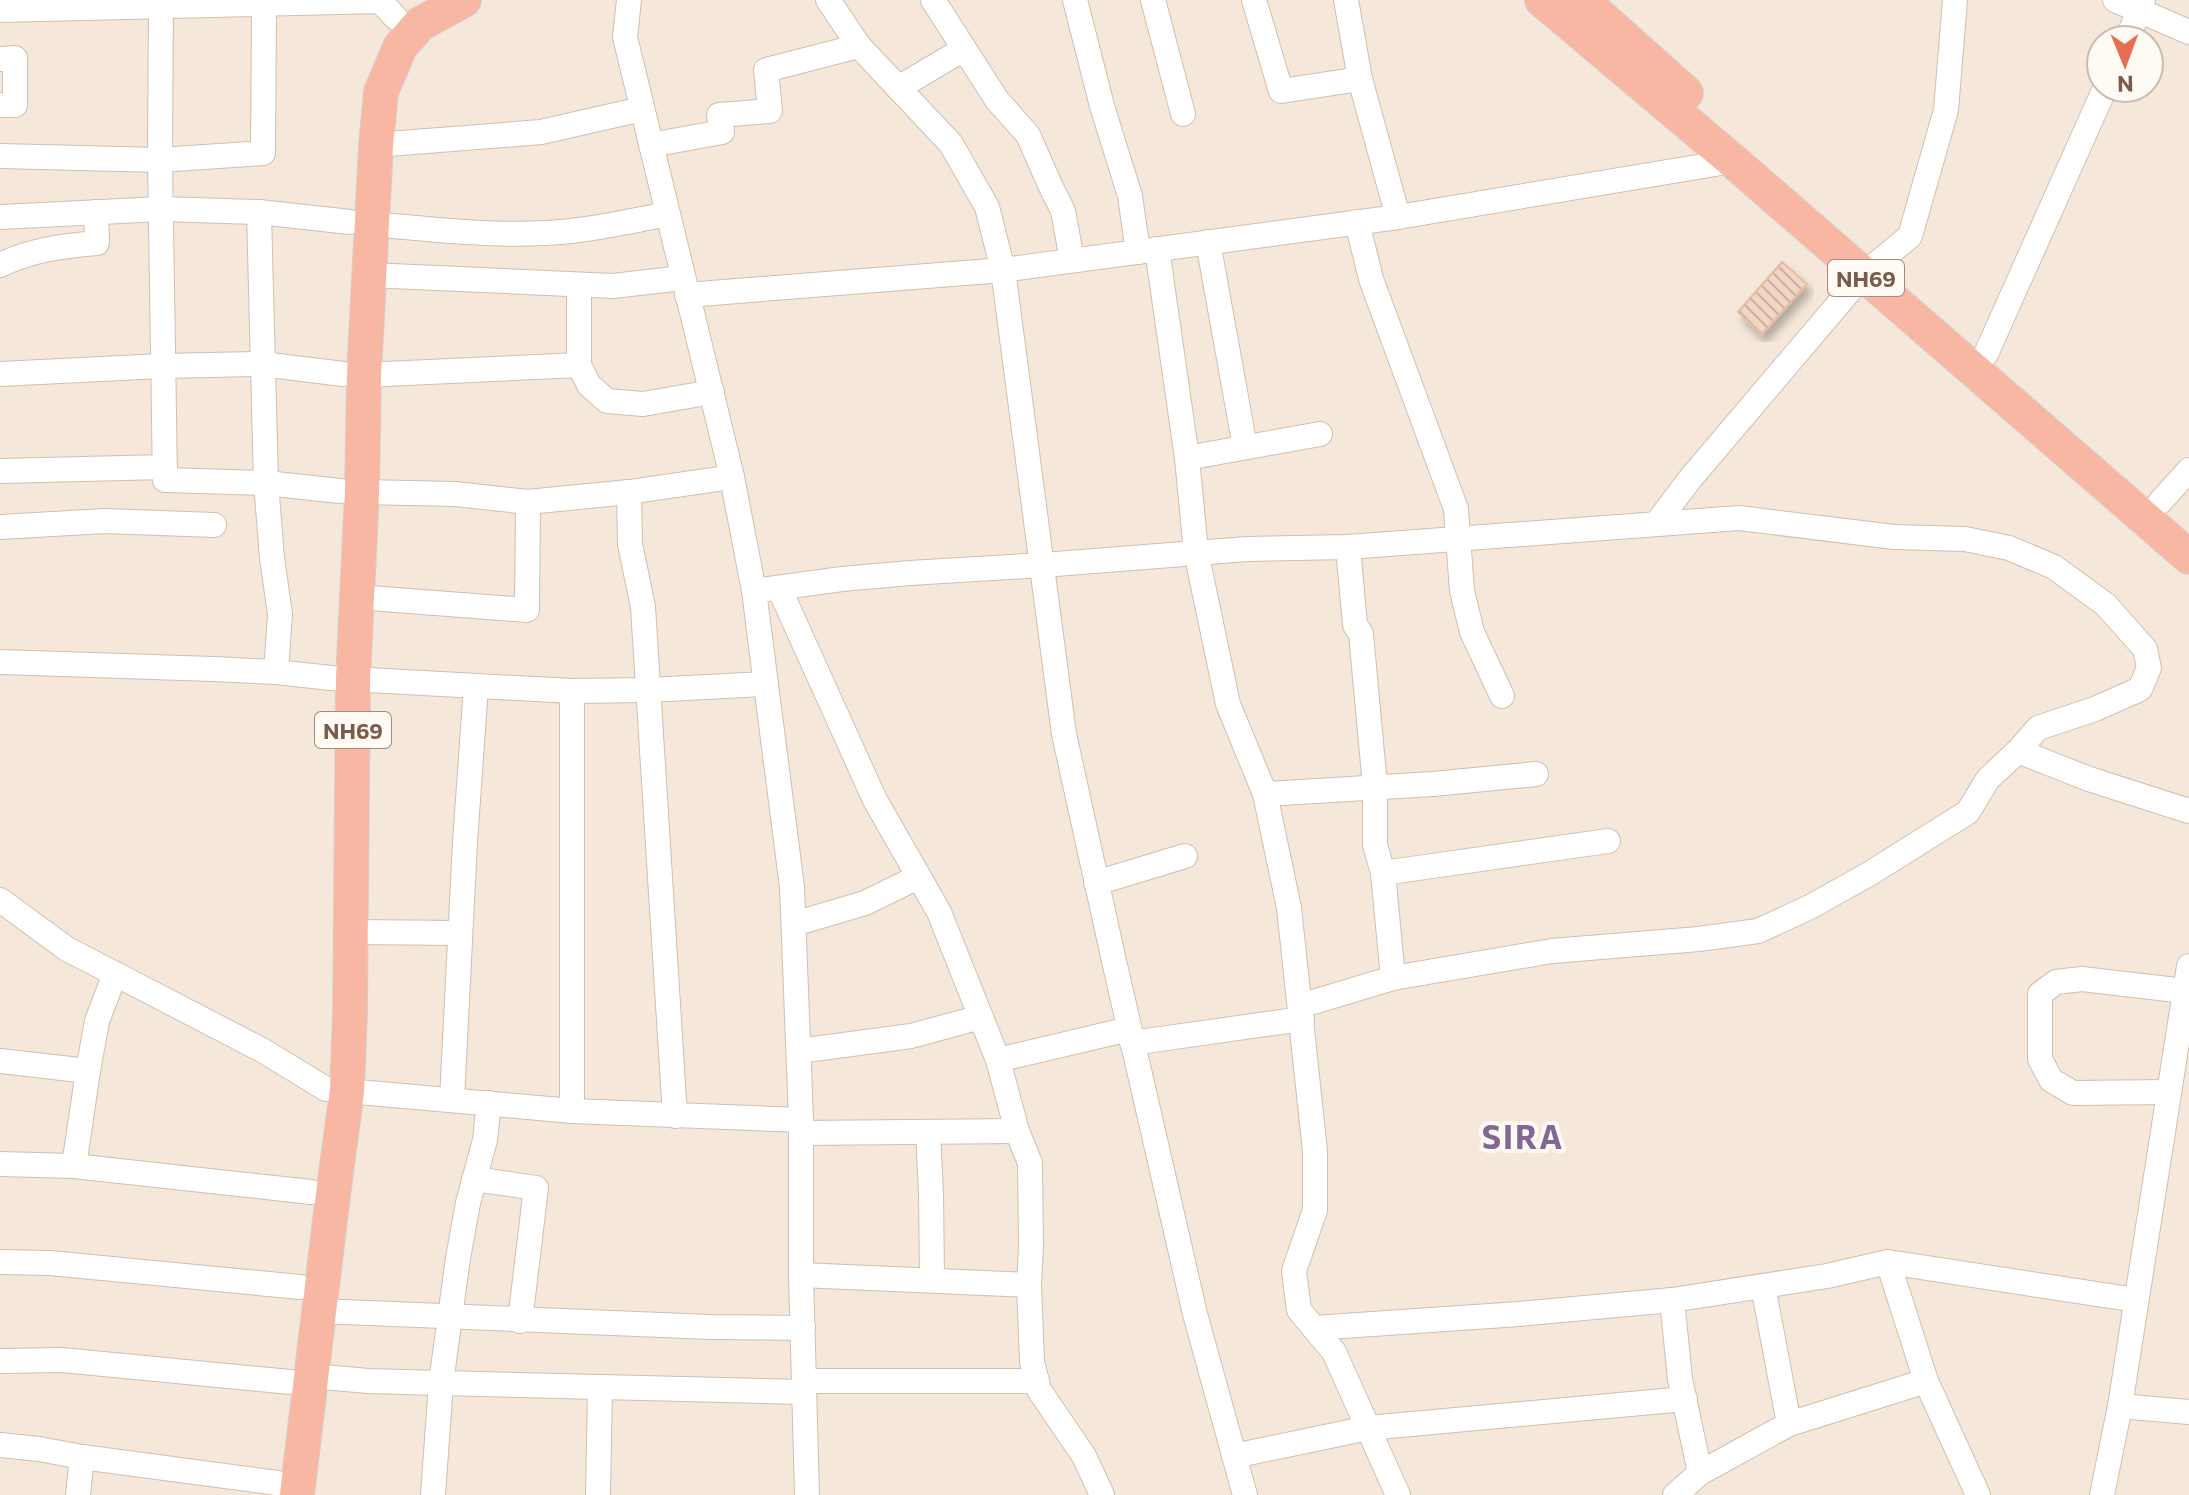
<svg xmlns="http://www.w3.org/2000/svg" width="2189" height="1495" font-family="Commissioner,sans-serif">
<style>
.residential{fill:#f5e8da;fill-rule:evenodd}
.building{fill:url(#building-back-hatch);stroke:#e6bba3;stroke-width:2;filter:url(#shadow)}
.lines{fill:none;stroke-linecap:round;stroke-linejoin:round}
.minor-casing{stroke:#d1beb0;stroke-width:26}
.highway-casing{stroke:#dad1cd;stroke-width:36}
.minor{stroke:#fff;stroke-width:24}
.highway{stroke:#f7b7a3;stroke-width:34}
.labels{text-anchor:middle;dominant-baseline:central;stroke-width:8;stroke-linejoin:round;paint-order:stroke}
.shield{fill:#fffaf3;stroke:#a28b7f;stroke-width:2}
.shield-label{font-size:22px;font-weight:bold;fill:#7a5c4d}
.district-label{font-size:32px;font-weight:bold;letter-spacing:2px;fill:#846695;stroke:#fffaf3}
</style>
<defs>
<pattern id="building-back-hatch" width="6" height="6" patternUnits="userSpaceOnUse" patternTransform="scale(2)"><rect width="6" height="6" fill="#f3d5c3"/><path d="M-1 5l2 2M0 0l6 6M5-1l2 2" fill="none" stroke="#cab0a1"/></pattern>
<filter id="shadow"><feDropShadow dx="4.5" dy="8" stdDeviation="4" flood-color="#0004"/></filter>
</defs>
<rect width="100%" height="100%" fill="#fdf6ec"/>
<path class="residential" d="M0 0H2189V1495H0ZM2101 40H2149V88H2101Z"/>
<polygon class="building" points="1782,262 1807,284 1762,334 1738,312"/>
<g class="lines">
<g class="minor-casing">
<g id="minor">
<polyline points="161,0 160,160 165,480 266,483 340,491"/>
<polyline points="629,0 625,37 732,477 754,591 792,887 801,1120 801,1275 807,1495"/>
<polyline points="828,0 859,46 951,144 987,207 1003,270 1064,734 1114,961 1195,1314 1245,1495"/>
<polyline points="933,0 997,100 1028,135 1051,187 1063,211 1072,260"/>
<polyline points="1075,0 1102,106 1130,196 1138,252"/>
<polyline points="1153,0 1183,114"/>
<polyline points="1254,0 1281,91 1360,79"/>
<polyline points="1346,0 1360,79 1398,217"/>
<polyline points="2115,0 2189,32"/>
<polyline points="0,10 380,1 396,18"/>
<polyline points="2127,40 2143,0"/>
<polyline points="0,59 15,58 15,105 0,105"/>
<polyline points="898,88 964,49"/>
<polyline points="376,145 541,132 642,109"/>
<polyline points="651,145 722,132 719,115 770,111 766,70 859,46"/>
<polyline points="0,156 160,160 263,153 264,4"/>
<polyline points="259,212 266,483 272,558 280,614 276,672"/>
<polyline points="0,217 161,209 259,212 350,222"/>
<polyline points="1357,222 1371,279 1456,509 1462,591 1472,632 1502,696"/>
<path d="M372 224C429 229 488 236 545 233 586 231 627 222 667 214"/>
<polyline points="1208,242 1245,447"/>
<polyline points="1157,249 1187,458 1196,552 1228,704 1265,794 1289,908 1315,1151 1315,1210 1294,1271 1299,1310 1334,1352 1398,1495"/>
<path d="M0 265C31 250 62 246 97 243L96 212"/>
<polyline points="369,275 613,286 682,278"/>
<polyline points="579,285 579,365 589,385 607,401 643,404 712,392"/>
<polyline points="687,295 1003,270 1398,217 1733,161"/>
<polyline points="1986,354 2105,88"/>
<polyline points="0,374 162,366 262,364 343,374"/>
<polyline points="364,375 579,365"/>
<polyline points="1187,458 1320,434"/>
<polyline points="0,471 165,467"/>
<polyline points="362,492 455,494 528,502 629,492 732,477"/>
<polyline points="629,492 630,544 643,607 675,1116"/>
<polyline points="2160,502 2189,470"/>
<polyline points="1656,524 1690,479 1863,275 1910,236 1946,110 1955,0"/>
<polyline points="0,527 105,521 214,525"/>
<polyline points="1348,547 1355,625 1361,634 1375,786 1375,845 1383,873 1393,978"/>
<polyline points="779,588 875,800 939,912 998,1060 1017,1131 1030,1163 1031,1246 1029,1285 1032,1362 1039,1390 1084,1456 1102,1495"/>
<polyline points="754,591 842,579 910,573 1043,565 1247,549 1348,547 1739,518 1894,537 1965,539 2009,548 2054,567 2106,605 2145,649 2149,668 2140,689 2095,709 2038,728 2018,751 1988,779 1968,812 1869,874 1810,907 1758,931 1699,939 1552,951 1393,978 1300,1006"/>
<polyline points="357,597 527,610 528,502"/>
<polyline points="0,662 213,669 276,672 331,678 572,691 648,690 766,684"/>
<polyline points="2018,751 2089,779 2189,811"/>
<polyline points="1265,794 1433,784 1536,774"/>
<polyline points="1383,873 1608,841"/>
<polyline points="1096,883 1185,856"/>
<polyline points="0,900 67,949 262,1050 326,1089"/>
<polyline points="794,924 865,903 918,877"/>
<polyline points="351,932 460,933"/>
<polyline points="1132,1043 1302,1019"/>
<polyline points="799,1051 911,1036 981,1017"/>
<polyline points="998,1060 1129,1029"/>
<polyline points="0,1061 88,1071"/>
<polyline points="347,1091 572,1111 801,1120"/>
<polyline points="2169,1092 2073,1093 2051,1080 2040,1059 2040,994 2056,982 2082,979 2185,991"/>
<polyline points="452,1099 465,842 476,686"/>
<polyline points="572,1111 572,691"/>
<polyline points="801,1133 1017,1131"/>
<polyline points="928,1133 931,1193 932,1279"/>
<polyline points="0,1164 74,1166 311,1192"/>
<polyline points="74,1166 88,1071 97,1021 115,974"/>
<polyline points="474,1179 536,1188 520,1321"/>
<polyline points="0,1262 50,1263 300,1287"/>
<polyline points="1888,1262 1926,1381 1978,1495"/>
<polyline points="801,1275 1029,1285"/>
<polyline points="1763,1286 1789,1424"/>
<polyline points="1672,1300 1680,1379 1700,1473 1675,1495"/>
<polyline points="319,1311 710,1327 803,1328"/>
<polyline points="1314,1328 1519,1314 1672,1300 1827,1276 1888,1262 2136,1300"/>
<polyline points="0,1361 62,1360 290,1382"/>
<polyline points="312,1376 368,1381 441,1383 804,1392"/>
<polyline points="804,1381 1037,1381"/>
<polyline points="2120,1406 2189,1412"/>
<polyline points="0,1445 39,1449 82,1457 277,1483"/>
<polyline points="1234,1456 1368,1428 1685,1399"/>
<polyline points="1700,1473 1789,1424 1926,1381"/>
<polyline points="78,1495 82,1457"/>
<polyline points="433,1495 441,1383 458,1258 468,1203 485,1140 489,1103"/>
<polyline points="598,1495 600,1387"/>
<polyline points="2102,1495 2120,1406 2189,966"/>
</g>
</g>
<g class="highway-casing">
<g id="highway">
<polyline points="1542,0 1733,161 2189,557"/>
<polyline points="1582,0 1686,93"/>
<polyline points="297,1495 333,1195 347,1091 350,1013 353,679 362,492 364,375 376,145 381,92 400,47 420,24 464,0"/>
</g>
</g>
<use href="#minor" class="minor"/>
<use href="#highway" class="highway"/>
</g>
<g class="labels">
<g class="shield">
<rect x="1828" y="260" width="76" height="36" rx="6"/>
<rect x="315" y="712" width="76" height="36" rx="6"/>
</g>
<g class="shield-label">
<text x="1866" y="278">NH69</text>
<text x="353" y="730">NH69</text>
</g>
<g class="district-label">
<text x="1523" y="1136">SIRA</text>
</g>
</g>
<g transform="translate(2125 64) rotate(179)"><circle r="38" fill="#fffaf3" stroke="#cabbb1" stroke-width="2"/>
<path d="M0-6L14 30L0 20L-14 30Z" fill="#e76f51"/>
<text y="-12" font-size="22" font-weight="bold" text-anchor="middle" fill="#7a5c4d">N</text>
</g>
</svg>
